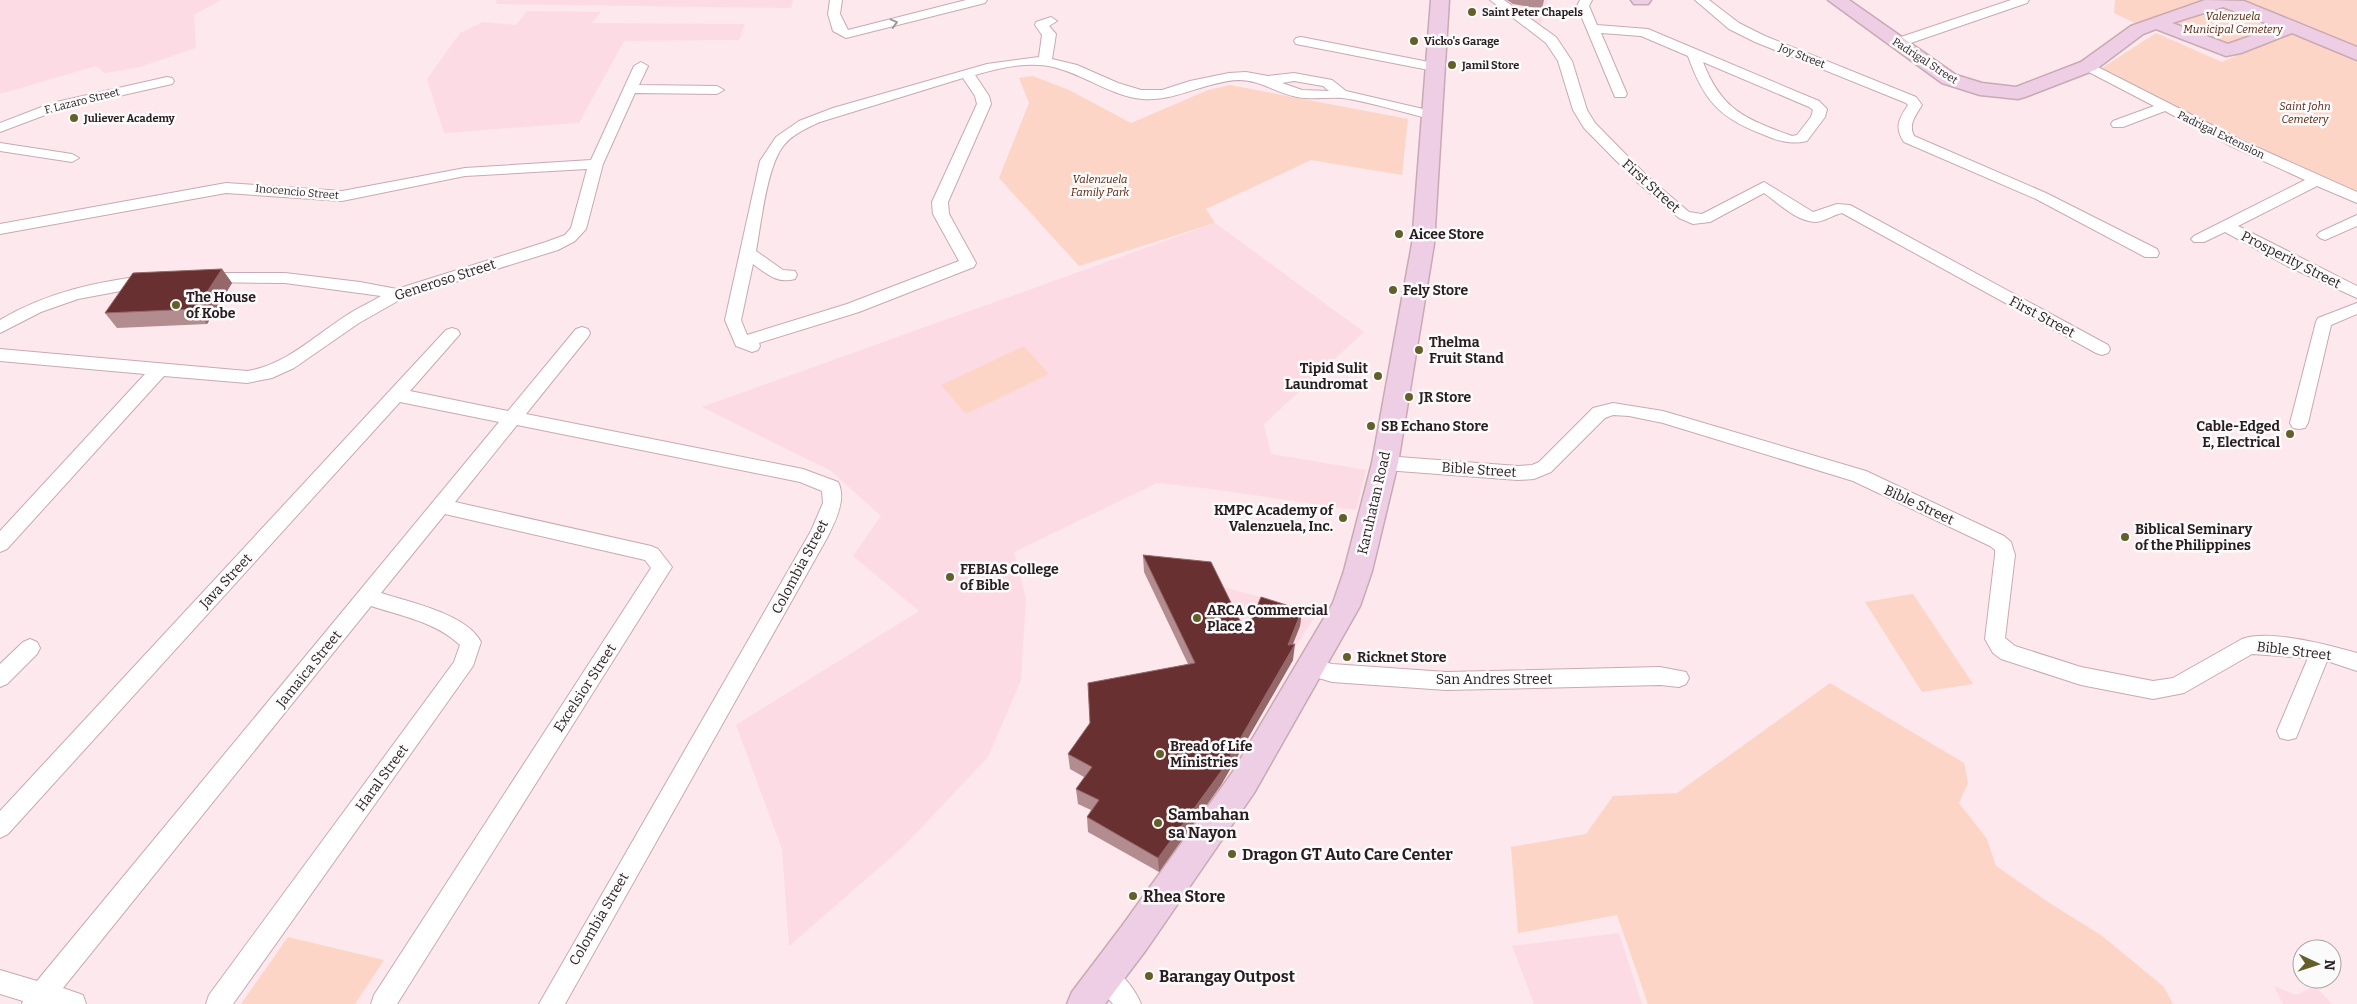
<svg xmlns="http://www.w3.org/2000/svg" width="2357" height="1004" font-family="Bitter,serif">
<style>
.built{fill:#fddbe4}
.green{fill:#fdd5c6}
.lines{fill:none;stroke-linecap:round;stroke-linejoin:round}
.street-casing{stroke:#c9a9b2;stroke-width:2}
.secondary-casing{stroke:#c9a9b2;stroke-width:3}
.street{fill:#fff;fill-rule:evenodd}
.secondary{fill:#eecee5;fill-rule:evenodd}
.wall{fill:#b28c8f}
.shaded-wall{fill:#956769}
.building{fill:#693031;stroke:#956769}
.oneway{stroke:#9f999b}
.poi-dot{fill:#635e2a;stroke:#fbfbfb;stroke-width:2}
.labels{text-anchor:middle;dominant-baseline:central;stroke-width:5;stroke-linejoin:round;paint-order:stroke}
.far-poi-label{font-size:11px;font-weight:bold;fill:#291d21;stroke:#fbfbfb;text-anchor:start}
.far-park-label{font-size:11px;font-style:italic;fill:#531c04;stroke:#fbfbfb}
.far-street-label{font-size:11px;fill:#291d21;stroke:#fbfbfb}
.street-label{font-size:14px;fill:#291d21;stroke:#fbfbfb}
.poi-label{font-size:14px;font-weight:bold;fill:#291d21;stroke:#fbfbfb;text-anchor:start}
.near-poi-label{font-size:16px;font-weight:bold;fill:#291d21;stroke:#fbfbfb;text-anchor:start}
</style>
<rect width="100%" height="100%" fill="#fce8ed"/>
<g class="built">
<polygon points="0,0 221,0 194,15 196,48 140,67 105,73 96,66 0,94"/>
<polygon points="497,0 793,0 791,8 495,4"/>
<polygon points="1499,0 1548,0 1540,26"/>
<polygon points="527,11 601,12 592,23 745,24 739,40 624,41 579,123 444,133 427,79 460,33 483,22 516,25"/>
<polygon points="1215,223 1364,332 1264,424 1271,454 1366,470 1356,510 1212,489 1157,483 1014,552 1026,599 1021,680 988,757 903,847 789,946 782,849 736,725 919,611 853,556 881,516 831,471 702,407"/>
<polygon points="1219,586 1318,612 1288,658 1256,658"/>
<polygon points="1619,933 1642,1004 1534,1004 1512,946"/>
<polygon points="2274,986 2296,995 2315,986 2332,1004 2283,1004"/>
</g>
<g class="green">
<polygon points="2115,0 2357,0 2357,51 2288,25 2237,46 2219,45 2167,25 2135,23 2114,13"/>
<polygon points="2291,31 2357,57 2357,194 2099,70 2156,33 2222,62"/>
<polygon points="1033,76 1069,90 1131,123 1208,90 1230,85 1408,119 1402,175 1311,160 1206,209 1215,223 1079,266 999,178 1029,103 1019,78"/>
<polygon points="1024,346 1049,374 966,414 941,385"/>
<polygon points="1913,594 1973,684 1922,692 1865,602"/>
<polygon points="1830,683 1964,763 1968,783 1959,803 1987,839 1996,866 2051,904 2101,935 2164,987 2173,1004 1648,1004 1617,915 1518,933 1511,847 1586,834 1613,796 1677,793"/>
<polygon points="288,937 384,960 355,1004 241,1004"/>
</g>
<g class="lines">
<g class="street-casing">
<g id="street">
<polygon points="830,0 842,0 840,14 848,30 966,0 987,0 985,3 846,38 833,31 828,14"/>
<path d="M1490 0H1504L1556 37 1572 61 1587 110 1595 123 1648 177 1689 212 1702 214 1764 182 1813 212 1837 204 1850 205 2108 345 2110 349 2108 353 2102 355 2096 353 1842 213C1833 215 1825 221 1816 222 1797 222 1778 203 1764 193L1710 222 1693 224 1679 218 1638 183 1584 128 1573 110 1558 61 1546 43Z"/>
<path d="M1580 0H1592L1589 6 1597 25 1648 29 1819 101 1827 109 1825 117 1807 141C1790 145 1778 141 1762 134 1719 118 1703 99 1688 56L1641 36 1601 33 1627 94 1625 97H1615L1577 6ZM1703 62 1809 107 1813 110 1811 117 1797 135 1792 136C1746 119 1722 111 1703 62Z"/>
<path d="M1695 0H1709L1739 23 1765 36 1916 97 1922 105C1916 115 1908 124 1914 136L2046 193 2157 249 2159 253 2157 257H2145L2036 199 1904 142C1894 127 1899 119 1908 105L1906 103 1755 42 1729 29Z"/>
<polygon points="2011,0 2029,0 2027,3 1902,46 1897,47 1890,43 1892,40"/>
<path d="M1051 17 1057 21 1049 26 1056 34 1052 59 1077 65 1118 83 1141 90H1162L1190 81 1229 73 1246 72 1268 76 1294 73 1332 80 1346 91 1436 112 1438 115 1431 119C1404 113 1368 101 1342 98 1327 97 1312 100 1297 97 1276 93 1261 80 1239 80 1206 81 1175 102 1142 99 1112 96 1086 76 1057 68 1031 60 1000 68 975 75L989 96 991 104 948 202 949 214 976 263 974 267 859 312 759 343 760 346 758 350 752 352 736 346 725 320 760 161 776 137 799 121 833 108 987 64 1039 57 1042 35 1035 25 1036 22ZM963 78 975 96 977 104 932 202 933 214 959 261 847 304 747 335 741 320 753 264C767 274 777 284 795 279L797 275 795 271 783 270 756 251C761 224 767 165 784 145 793 134 807 128 820 122ZM1294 81 1323 86 1329 91 1302 90 1282 83Z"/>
<polygon points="1301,37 1434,63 1441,67 1434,71 1296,44 1294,41 1296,38"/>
<path d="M641 62 648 66 639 85 717 86 724 90 717 94 635 93 603 164 586 229 575 241 558 250 403 298 359 323 294 368 272 378 247 383 164 376 7 549 0 552V531L145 374 0 361V349L247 371C286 365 314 336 347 315 358 308 369 303 381 296L285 283 202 282 196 281 194 277 196 273H285L360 282 397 289 546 242 565 235 571 228 587 169 465 176 342 201 226 193 0 234V224L226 183 342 191 465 168 591 160 634 66Z"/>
<polygon points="2088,62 2243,141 2357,192 2357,203 2317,186 2238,226 2357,286 2357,298 2289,267 2225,232 2204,242 2194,242 2191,239 2194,236 2305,180 2233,147 2165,111 2123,127 2113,127 2111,124 2113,121 2154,106 2083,69 2081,66"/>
<polygon points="167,77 172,78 174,81 172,84 61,109 0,132 0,123 52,103"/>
<polygon points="0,143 72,154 79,158 72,162 0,151"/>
<polygon points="2357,215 2357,226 2325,240 2320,238 2317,235 2320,232"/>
<path d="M152 275 158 276 160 280 158 284 78 299 41 312 0 333V320C47 292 99 281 152 275Z"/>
<polygon points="2357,303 2357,314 2331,325 2308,423 2305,428 2299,429 2293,428 2290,423 2316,322 2318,318"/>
<path d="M582 327 588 329 590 333 588 337 526 414 803 469 838 482C847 499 835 522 827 538L565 1004H539L811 531 823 503 822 491 800 482 517 425 455 502 651 546 658 549 672 567 397 1004H371L374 995 651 568 645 560 445 514 381 593C409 602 467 614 481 642L473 666 233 1004H206L209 995 454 662 460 645C436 622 401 616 371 606L63 988 83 995 86 1004H22L23 1001 0 994V970L37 981 499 422 400 402 8 834 0 838V811L446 330 452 328 458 330 460 334 410 391 508 411 576 329Z"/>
<path d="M1613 403 1663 411 1866 471 2004 536 2011 542 2015 555 2005 638 2015 646 2081 667 2153 681 2173 678 2242 639C2270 629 2328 645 2357 653V671L2327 661 2296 738 2288 740 2280 738 2277 731 2308 658 2252 654 2184 693 2153 699 2081 685 2001 659 1993 653 1985 639 1995 555V550L1990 546 1853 481 1663 423 1629 416 1613 415 1605 418 1551 472 1534 479 1518 480 1385 470 1379 468 1376 463 1379 458 1385 456 1518 466 1532 465 1539 462 1593 408Z"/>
<polygon points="30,639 37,642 40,648 37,654 7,684 0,687 0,664 23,642"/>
<polygon points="1309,658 1332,664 1446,672 1660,667 1686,672 1689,678 1686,684 1679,687 1660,685 1446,690 1332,682 1302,673 1299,667 1302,661"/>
<path d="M1106 965C1121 971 1135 989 1141 1004H1113L1097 986 1094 977 1097 968Z"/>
</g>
</g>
<g class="secondary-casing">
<g id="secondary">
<polygon points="1431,0 1449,0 1434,244 1398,463 1372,571 1360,606 1254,793 1146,950 1105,1004 1067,1004 1072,992 1122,926 1232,773 1333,603 1344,571 1372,463 1412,244"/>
<polygon points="1631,0 1651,0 1648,4 1634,4"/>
<path d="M1828 0H1849L1956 75 1982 83 2016 87 2081 62 2131 26 2205 0 2244 1 2357 47V60L2292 33 2241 53 2226 56 2156 29 2143 34 2095 70 2025 97 2018 99 1980 95 1942 83ZM2223 7 2276 27 2228 44 2172 23Z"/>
</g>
</g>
<use href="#street" class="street"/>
<use href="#secondary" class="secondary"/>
</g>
<g class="wall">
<polygon points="1507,0 1544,0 1542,9 1513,4"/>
<polygon points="222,269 232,283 207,324 117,328 105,313"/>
<polygon points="1143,555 1246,633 1302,610 1300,626 1293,644 1293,660 1221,785 1159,872 1088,832 1087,817 1091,810 1078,804 1076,789 1084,777 1070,769 1068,754 1188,664 1144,572"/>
</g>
<g class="shaded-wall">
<polygon points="222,269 232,283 207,324 196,309"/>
<polygon points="1302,610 1300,626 1290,651 1295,644 1293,660 1221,785 1159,872 1158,858 1288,645"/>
</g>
<g class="building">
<polygon points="222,269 196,309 105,313 133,273"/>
<polygon points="1143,555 1211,562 1246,633 1261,597 1302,610 1288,645 1295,644 1222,770 1158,858 1087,817 1099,800 1076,789 1092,767 1068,754 1090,723 1088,683 1195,663"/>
</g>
<defs><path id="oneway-chevron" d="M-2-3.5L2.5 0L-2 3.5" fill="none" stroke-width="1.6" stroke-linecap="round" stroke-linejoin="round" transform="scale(1.25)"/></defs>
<use class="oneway" href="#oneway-chevron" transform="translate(894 23) rotate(-15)"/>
<g class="poi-dot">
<circle cx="1472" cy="12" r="5"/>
<circle cx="1414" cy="41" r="5"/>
<circle cx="1452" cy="65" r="5"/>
<circle cx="74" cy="118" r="5"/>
<circle cx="1399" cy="234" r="5"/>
<circle cx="1393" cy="290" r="5"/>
<circle cx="176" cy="305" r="5"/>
<circle cx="1419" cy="350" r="5"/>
<circle cx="1378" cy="376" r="5"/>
<circle cx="1409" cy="397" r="5"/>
<circle cx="1371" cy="426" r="5"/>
<circle cx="2290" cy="434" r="5"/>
<circle cx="1343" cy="518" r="5"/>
<circle cx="2125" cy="537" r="5"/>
<circle cx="950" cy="577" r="5"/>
<circle cx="1197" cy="618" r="5"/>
<circle cx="1347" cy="657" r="5"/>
<circle cx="1160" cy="754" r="5"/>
<circle cx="1158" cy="823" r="5"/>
<circle cx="1232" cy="854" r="5"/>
<circle cx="1133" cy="896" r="5"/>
<circle cx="1149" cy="976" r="5"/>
</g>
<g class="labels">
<g class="far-poi-label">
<text x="1482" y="12">Saint Peter Chapels</text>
<text x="1424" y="41">Vicko's Garage</text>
<text x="1462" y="65">Jamil Store</text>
<text x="84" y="118">Juliever Academy</text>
</g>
<g class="far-park-label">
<text x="2233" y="16">Valenzuela<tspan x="2233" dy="13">Municipal Cemetery</tspan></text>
<text x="2305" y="106">Saint John<tspan x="2305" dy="13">Cemetery</tspan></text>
<text x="1100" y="179">Valenzuela<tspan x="1100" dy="13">Family Park</tspan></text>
</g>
<g class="far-street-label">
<text transform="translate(1802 56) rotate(22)">Joy Street</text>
<text transform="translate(1925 61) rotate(33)">Padrigal Street</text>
<text transform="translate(82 101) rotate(-14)">F. Lazaro Street</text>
<text transform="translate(2221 135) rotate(26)">Padrigal Extension</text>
<text transform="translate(297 192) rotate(5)">Inocencio Street</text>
</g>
<g class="street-label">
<text transform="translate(1651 186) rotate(42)">First Street</text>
<text transform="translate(2291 260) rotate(27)">Prosperity Street</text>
<text transform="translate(445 280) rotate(-18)">Generoso Street</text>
<text transform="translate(2042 317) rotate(28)">First Street</text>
<text transform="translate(1479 470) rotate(4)">Bible Street</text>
<text transform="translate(1374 503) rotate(-77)">Karuhatan Road</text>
<text transform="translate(1919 505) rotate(25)">Bible Street</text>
<text transform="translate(800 567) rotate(-62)">Colombia Street</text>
<text transform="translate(226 581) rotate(-47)">Java Street</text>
<text transform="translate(2294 651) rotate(7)">Bible Street</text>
<text transform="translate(309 669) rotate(-51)">Jamaica Street</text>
<text x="1494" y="679">San Andres Street</text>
<text transform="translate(585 688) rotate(-57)">Excelsior Street</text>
<text transform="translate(382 778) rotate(-54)">Haral Street</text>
<text transform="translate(599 919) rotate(-60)">Colombia Street</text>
</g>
<g class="poi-label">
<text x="1409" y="234">Aicee Store</text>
<text x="1403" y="290">Fely Store</text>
<text x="186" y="297">The House<tspan x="186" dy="16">of Kobe</tspan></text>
<text x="1429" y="342">Thelma<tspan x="1429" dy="16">Fruit Stand</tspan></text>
<text x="1368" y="368" text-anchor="end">Tipid Sulit<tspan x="1368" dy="16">Laundromat</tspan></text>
<text x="1419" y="397">JR Store</text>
<text x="1381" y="426">SB Echano Store</text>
<text x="2280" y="426" text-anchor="end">Cable-Edged<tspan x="2280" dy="16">E, Electrical</tspan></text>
<text x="1333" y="510" text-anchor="end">KMPC Academy of<tspan x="1333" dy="16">Valenzuela, Inc.</tspan></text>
<text x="2135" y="529">Biblical Seminary<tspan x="2135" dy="16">of the Philippines</tspan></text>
<text x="960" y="569">FEBIAS College<tspan x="960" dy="16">of Bible</tspan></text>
<text x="1207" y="610">ARCA Commercial<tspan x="1207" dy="16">Place 2</tspan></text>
<text x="1357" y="657">Ricknet Store</text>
<text x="1170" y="746">Bread of Life<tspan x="1170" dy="16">Ministries</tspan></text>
</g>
<g class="near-poi-label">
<text x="1168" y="814">Sambahan<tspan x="1168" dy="18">sa Nayon</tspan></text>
<text x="1242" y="854">Dragon GT Auto Care Center</text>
<text x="1143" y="896">Rhea Store</text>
<text x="1159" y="976">Barangay Outpost</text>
</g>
</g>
<g transform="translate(2317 964) rotate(94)"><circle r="24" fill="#fbfbfb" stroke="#a7a2a4"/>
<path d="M0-4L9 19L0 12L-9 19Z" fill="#635e2a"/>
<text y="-8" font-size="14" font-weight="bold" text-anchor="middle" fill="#291d21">N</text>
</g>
</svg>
